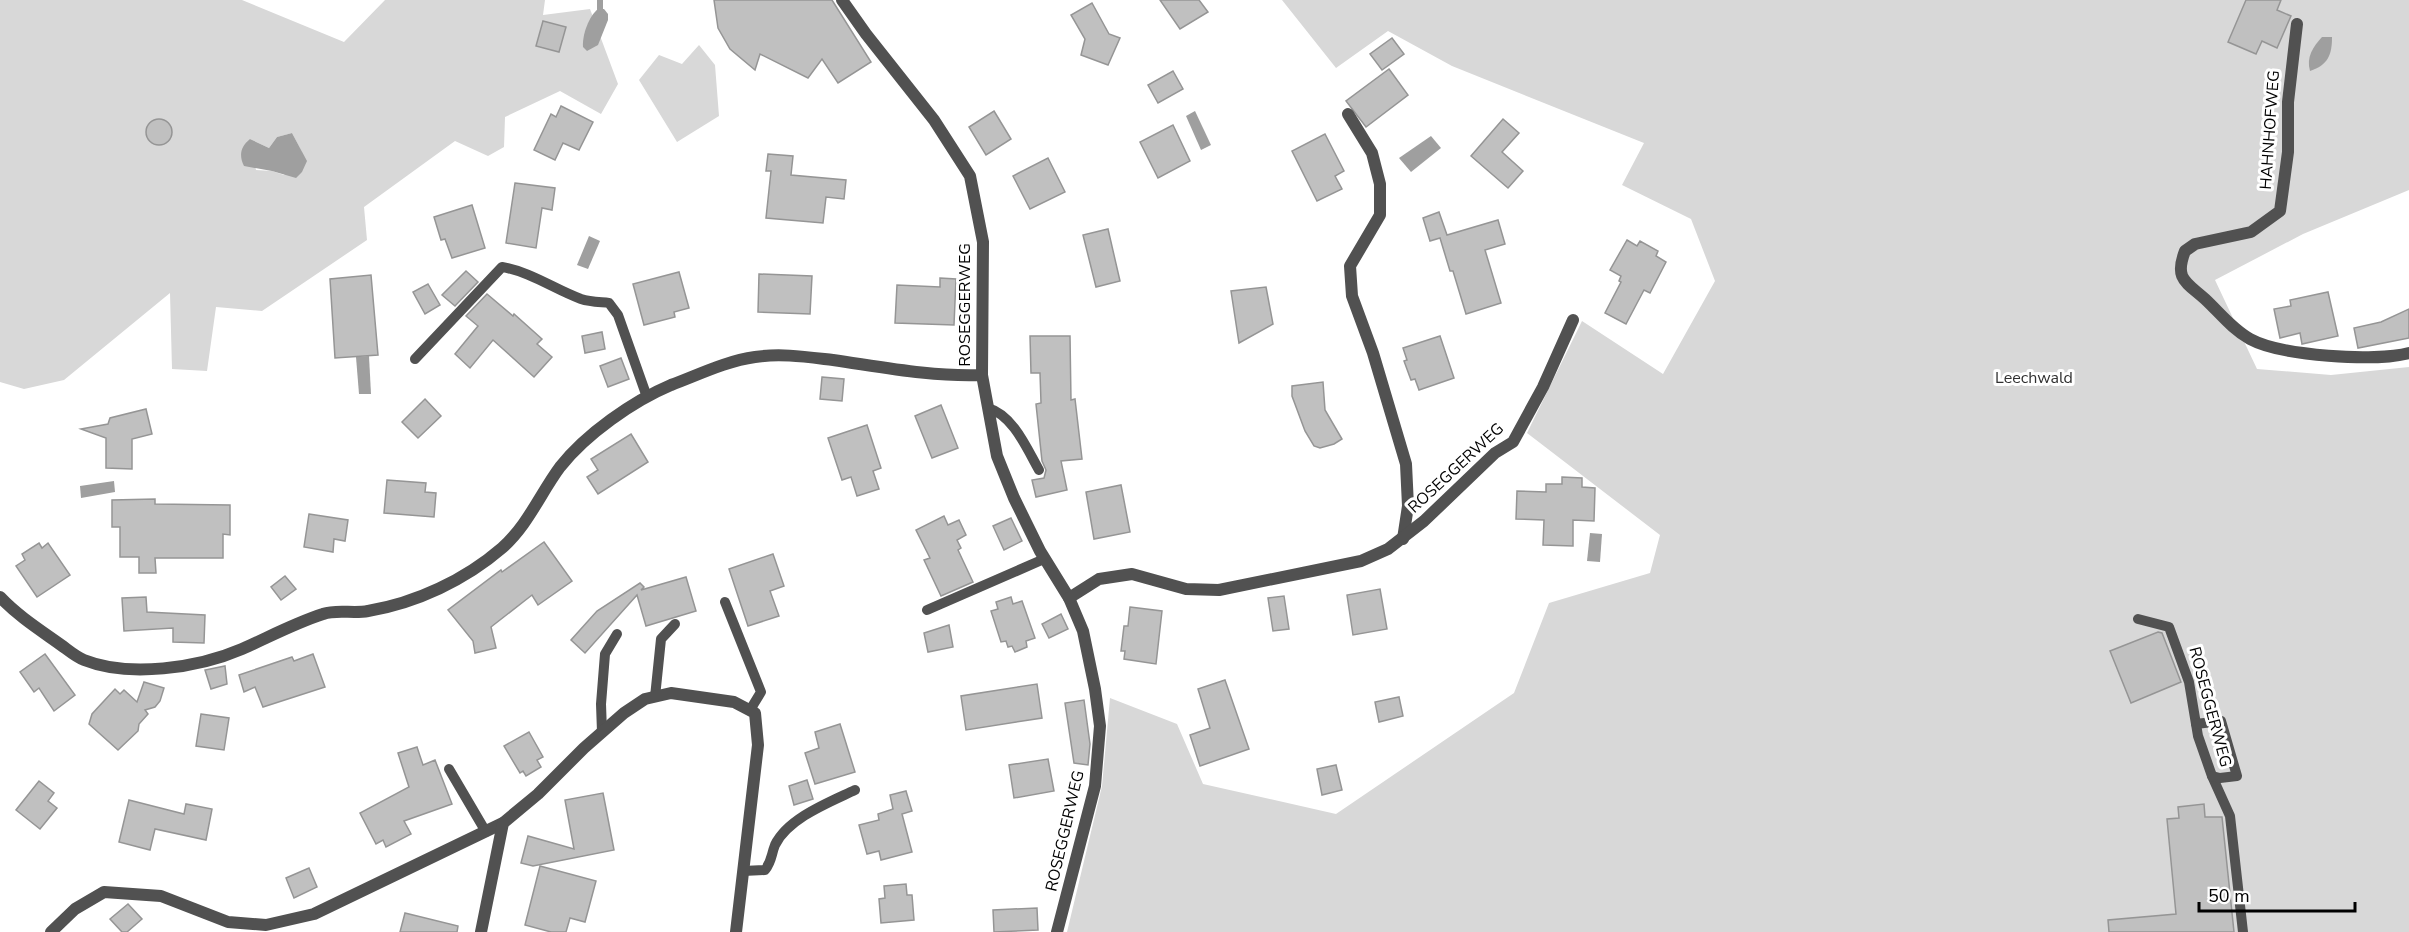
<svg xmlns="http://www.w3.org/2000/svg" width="2409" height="932" font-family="'Nunito Sans',sans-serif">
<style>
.green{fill:#d8d8d8;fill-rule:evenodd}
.water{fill:#9f9f9f}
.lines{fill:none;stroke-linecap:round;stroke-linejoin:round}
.stream{stroke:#9f9f9f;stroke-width:6}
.building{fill:#c0c0c0;stroke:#959595;stroke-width:1.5}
.lane{stroke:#515151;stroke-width:10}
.street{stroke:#515151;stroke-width:12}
.labels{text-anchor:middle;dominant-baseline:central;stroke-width:6;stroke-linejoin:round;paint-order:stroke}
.street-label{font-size:16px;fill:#000;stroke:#fff}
.park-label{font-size:16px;fill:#2f2f2f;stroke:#fff}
</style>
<rect width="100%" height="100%" fill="#fff"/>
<g class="green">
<path d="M0 0H242L344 42 385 0H545L543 15 590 9 618 84 601 114 560 91 505 117 504 147 488 156 455 141 364 207 367 240 262 311 216 307 207 371 172 369 170 293 64 380 24 389 0 382ZM292 133 302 152 284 175 272 171 256 170 250 139 269 148 277 137Z"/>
<polygon points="1282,0 2409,0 2409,190 2303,234 2215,280 2257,369 2331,375 2409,367 2409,932 1067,932 1102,786 1110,698 1177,724 1203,784 1336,814 1514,693 1549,603 1650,573 1660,535 1527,433 1582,321 1663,374 1715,281 1691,219 1622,185 1644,143 1452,66 1388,31 1336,68"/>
<polygon points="699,45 715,65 719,116 677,142 639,80 659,55 682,64"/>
</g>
<g class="water">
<path d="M598 9H604L608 14V20L598 45 587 51 583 47C582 35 589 16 598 9Z"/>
<path d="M2322 37H2332C2332 55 2328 65 2310 71 2306 57 2313 47 2322 37Z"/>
<polygon points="1195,111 1211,145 1201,150 1186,116"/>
<path d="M292 133 307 161 302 172 296 178 272 171 244 166C239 156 240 147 250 139L269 148 277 137Z"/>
<polygon points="1431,136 1441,148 1411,172 1399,158"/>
<polygon points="589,236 600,241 588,269 577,265"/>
<polygon points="369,356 371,394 359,394 356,357"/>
<polygon points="114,481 115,492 81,498 80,486"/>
<polygon points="1590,533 1602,534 1600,562 1587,561"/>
</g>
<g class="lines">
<polyline class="stream" points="600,9 600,0"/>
</g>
<g class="building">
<polygon points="714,0 832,0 871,62 838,83 822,59 808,78 760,54 755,70 730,49 718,28"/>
<polygon points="1160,0 1199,0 1208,12 1180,29"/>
<polygon points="2246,0 2281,0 2277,10 2291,16 2277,48 2262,41 2256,54 2228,42"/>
<polygon points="1092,3 1109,34 1120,38 1108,65 1081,55 1085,39 1071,15"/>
<polygon points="543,21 566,27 559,52 536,46"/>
<polygon points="1392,38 1404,54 1382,70 1370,54"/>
<polygon points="1389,69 1408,95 1366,127 1346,101"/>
<polygon points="1173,71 1183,89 1158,103 1148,85"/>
<polygon points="561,106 593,122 579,150 563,143 555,160 534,150 551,114 556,117"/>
<polygon points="994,111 1011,139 986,155 969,127"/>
<polygon points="1503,119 1519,133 1502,152 1523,171 1508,188 1471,156"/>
<circle cx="159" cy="132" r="13"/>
<polygon points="1173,125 1190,161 1158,178 1140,142"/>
<polygon points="1325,134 1344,171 1335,176 1342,189 1317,201 1292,151"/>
<polygon points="768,154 793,156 791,175 846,180 844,199 826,197 823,223 766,218 771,171 766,171"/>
<polygon points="1048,158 1065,192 1030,209 1013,176"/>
<polygon points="515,183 555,188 552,210 542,208 536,248 506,243"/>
<polygon points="472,205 485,248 452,258 445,239 441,240 434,217"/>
<polygon points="1439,212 1447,235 1498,220 1505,244 1485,250 1501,303 1466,314 1453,271 1450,271 1440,238 1430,241 1423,218"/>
<polygon points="1108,229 1120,281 1096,287 1083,235"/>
<polygon points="1627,240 1637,246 1640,241 1658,251 1656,256 1666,262 1650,293 1644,290 1626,324 1605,313 1621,282 1619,281 1621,276 1610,270"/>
<polygon points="466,271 478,282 455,306 442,295"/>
<polygon points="679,272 689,308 674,312 675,317 644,325 633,284"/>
<polygon points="759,274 812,276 810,314 758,312"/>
<polygon points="371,275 378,355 335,358 330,279"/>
<polygon points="940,278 956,279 954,325 895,323 897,285 940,287"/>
<polygon points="428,284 440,305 425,314 413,292"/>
<polygon points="1266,287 1273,324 1239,343 1231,291"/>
<polygon points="2328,292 2338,336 2302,344 2300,333 2280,338 2274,309 2291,306 2290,300"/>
<polygon points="487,294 513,316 514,314 542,339 537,344 552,357 534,377 493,340 470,368 455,354 478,326 466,316"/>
<polygon points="2409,309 2409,338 2358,348 2354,328 2381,322"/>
<polygon points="602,332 605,349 585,353 582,336"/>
<polygon points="1030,336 1070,336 1071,400 1075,399 1082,459 1061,461 1067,490 1036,497 1032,480 1044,478 1046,470 1042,461 1036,404 1041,403 1040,373 1031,373"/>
<polygon points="1440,336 1454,378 1419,390 1415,379 1411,380 1404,361 1407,360 1403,348"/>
<polygon points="621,358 629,379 608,387 600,366"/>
<polygon points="822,377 844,379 842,401 820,399"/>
<polygon points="1323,382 1325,410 1342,439 1334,444 1320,448 1314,446 1305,431 1292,396 1292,386"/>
<polygon points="425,399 441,416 418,438 402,422"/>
<polygon points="941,405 958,448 932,458 915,416"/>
<polygon points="146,409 152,434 132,439 132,469 106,468 106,438 81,429 108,424 110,418"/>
<polygon points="867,425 881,468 873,471 879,489 857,496 851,477 842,480 828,438"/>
<polygon points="631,434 648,462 598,494 587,477 598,470 591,459"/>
<polygon points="1562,477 1582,478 1582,487 1595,488 1594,521 1573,520 1573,546 1543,545 1544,520 1516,519 1517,491 1546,492 1546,484 1562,484"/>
<polygon points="387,480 426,483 425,492 436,493 434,517 384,513"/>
<polygon points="1121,485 1130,532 1094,539 1086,492"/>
<polygon points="155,499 155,504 230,505 230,535 223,534 223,558 155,558 156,573 139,573 139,557 120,557 120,527 112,527 112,500"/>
<polygon points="309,514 348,520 345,541 334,539 333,552 304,547"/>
<polygon points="944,516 948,525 959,520 966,535 957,540 961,548 958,550 973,582 941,596 924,560 930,558 916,530"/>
<polygon points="1011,518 1022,541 1004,550 993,526"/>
<polygon points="544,542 572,581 538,605 532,595 491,627 496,648 475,653 473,641 448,610 501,570 502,572"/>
<polygon points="39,543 42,548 48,543 70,575 37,597 16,566 25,560 22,554"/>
<polygon points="773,554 784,586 770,591 779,616 748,626 729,569"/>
<polygon points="285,576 296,589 281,600 271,587"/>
<polygon points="686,577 696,611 646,626 637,595 585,653 571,640 597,611 640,583 644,587 641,590"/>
<polygon points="1380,589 1387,629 1353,635 1347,595"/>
<polygon points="1284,596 1289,629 1273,631 1268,598"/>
<polygon points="146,597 147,612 205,615 204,643 173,642 173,628 124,631 122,598"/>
<polygon points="1011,597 1013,604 1022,601 1035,638 1026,641 1027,647 1015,652 1012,646 1008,647 1006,641 1001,642 991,611 998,609 996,602"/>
<polygon points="1130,607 1162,611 1156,664 1124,659 1125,651 1121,651 1124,626 1128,626"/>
<polygon points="1061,614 1068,629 1049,638 1042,624"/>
<polygon points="949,625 953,647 928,652 924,633"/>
<polygon points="2158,632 2162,633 2181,682 2131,703 2110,651"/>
<polygon points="45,654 75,695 54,711 39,688 34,692 20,672"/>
<polygon points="313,654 325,687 263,707 255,687 244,692 239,675 292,657 294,661"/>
<polygon points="225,666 227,684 211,689 205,670"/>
<polygon points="1225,680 1249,749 1200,766 1190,735 1210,728 1198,689"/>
<polygon points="144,682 164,688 160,701 155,707 145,710 148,714 139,724 138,731 118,750 89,724 92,714 115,689 120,694 124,690 137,702"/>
<polygon points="1037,684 1042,718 966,730 961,696"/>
<polygon points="1399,697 1403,716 1379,722 1375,702"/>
<polygon points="1084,700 1090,744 1088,765 1074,763 1065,703"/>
<polygon points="201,714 229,718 224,750 196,746"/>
<polygon points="840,724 855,772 815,784 805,753 819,748 815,732"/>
<polygon points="529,732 543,757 537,760 541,767 526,776 523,771 520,773 504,746"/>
<polygon points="417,747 423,765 435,760 452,804 404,821 411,834 386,847 383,840 376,844 360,813 409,787 398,753"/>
<polygon points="1048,759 1054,791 1014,798 1009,765"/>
<polygon points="1336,765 1342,790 1322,795 1317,769"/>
<polygon points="807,780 813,799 794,805 789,786"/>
<polygon points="39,781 54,793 48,801 57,808 40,829 16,810"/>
<polygon points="906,791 912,811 902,814 912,852 881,860 879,851 867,854 859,825 879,820 878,814 893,809 890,795"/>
<polygon points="603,793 614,850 533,866 521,863 528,836 574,849 565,800"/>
<polygon points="129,800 184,814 186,804 212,809 206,840 155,829 150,850 119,842"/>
<polygon points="2204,804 2205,817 2222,817 2234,932 2109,932 2108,920 2176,914 2167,819 2179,818 2178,807"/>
<polygon points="540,866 596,881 585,922 570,918 566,932 551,932 525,925"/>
<polygon points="309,868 317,887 294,898 286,878"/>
<polygon points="906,884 907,895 912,895 914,920 881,923 879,899 885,898 884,886"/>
<polygon points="128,904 142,919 127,932 122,932 110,919"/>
<polygon points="1037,908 1038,930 994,932 993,910"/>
<polygon points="405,913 458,926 457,932 400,932"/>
</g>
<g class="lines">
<g class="lane">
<path d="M415 359 502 267C531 272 554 289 581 299 590 302 600 302 609 303L618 315 647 397"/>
<path d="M988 408C1013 415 1027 449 1039 470"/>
<polyline points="725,602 761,692 750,710"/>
<polyline points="927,610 1044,559"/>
<polyline points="2138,619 2169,627 2189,682 2198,736 2212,776 2230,816 2243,932"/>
<polyline points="655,697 661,639 675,624"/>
<polyline points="2196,724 2221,721 2237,776 2220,778 2212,776"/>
<polyline points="602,732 601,704 605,654 617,634"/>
<polyline points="449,769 486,832"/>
<path d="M743 871 765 870C772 861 771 855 775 845 788 818 830 802 855 790"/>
</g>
<g class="street">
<polyline points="842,0 866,34 934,120 970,176 983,242 982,375 997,456 1014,498 1040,551 1069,598 1083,631 1095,689 1100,726 1095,786 1057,932"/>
<path d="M2297 24 2288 102V152L2280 211 2251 232 2195 244 2185 251C2174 279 2186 282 2205 299 2220 313 2232 329 2250 339 2281 356 2375 362 2409 353"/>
<polyline points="1348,114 1372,153 1380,184 1380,215 1350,266 1352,296 1373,353 1406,464 1408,506 1403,539"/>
<path d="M0 597C18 616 40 630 61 645 68 650 76 657 84 660 129 678 198 668 242 649 269 637 295 623 323 614 337 609 353 614 368 611 416 603 465 580 502 548 528 525 540 494 560 467 586 434 633 401 671 385 698 375 726 361 755 357 781 353 807 357 833 360 882 367 932 377 982 375"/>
<polyline points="1069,598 1099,579 1132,574 1186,589 1219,590 1361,561 1388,549 1424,521 1495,453 1513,442 1543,387 1573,320"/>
<polyline points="51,932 75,909 104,892 161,896 228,922 266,925 314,914 503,823 538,794 584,748 624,713 645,699 671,693 734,702 755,713 758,745 736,932"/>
<polyline points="481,932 503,823"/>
</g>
</g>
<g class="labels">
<g class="street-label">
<text transform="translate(2270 130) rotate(-86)">HAHNHOFWEG</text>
<text transform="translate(965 305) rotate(-90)">ROSEGGERWEG</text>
<text transform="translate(1456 468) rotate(-43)">ROSEGGERWEG</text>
<text transform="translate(2210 707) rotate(75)">ROSEGGERWEG</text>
<text transform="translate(1065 831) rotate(-77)">ROSEGGERWEG</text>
</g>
<g class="park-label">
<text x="2034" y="378">Leechwald</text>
</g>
</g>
<path d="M2199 902v9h156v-9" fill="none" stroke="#000000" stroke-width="3"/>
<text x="2208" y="902" font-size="18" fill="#000000" stroke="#ffffff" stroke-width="4.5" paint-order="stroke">50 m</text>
</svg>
